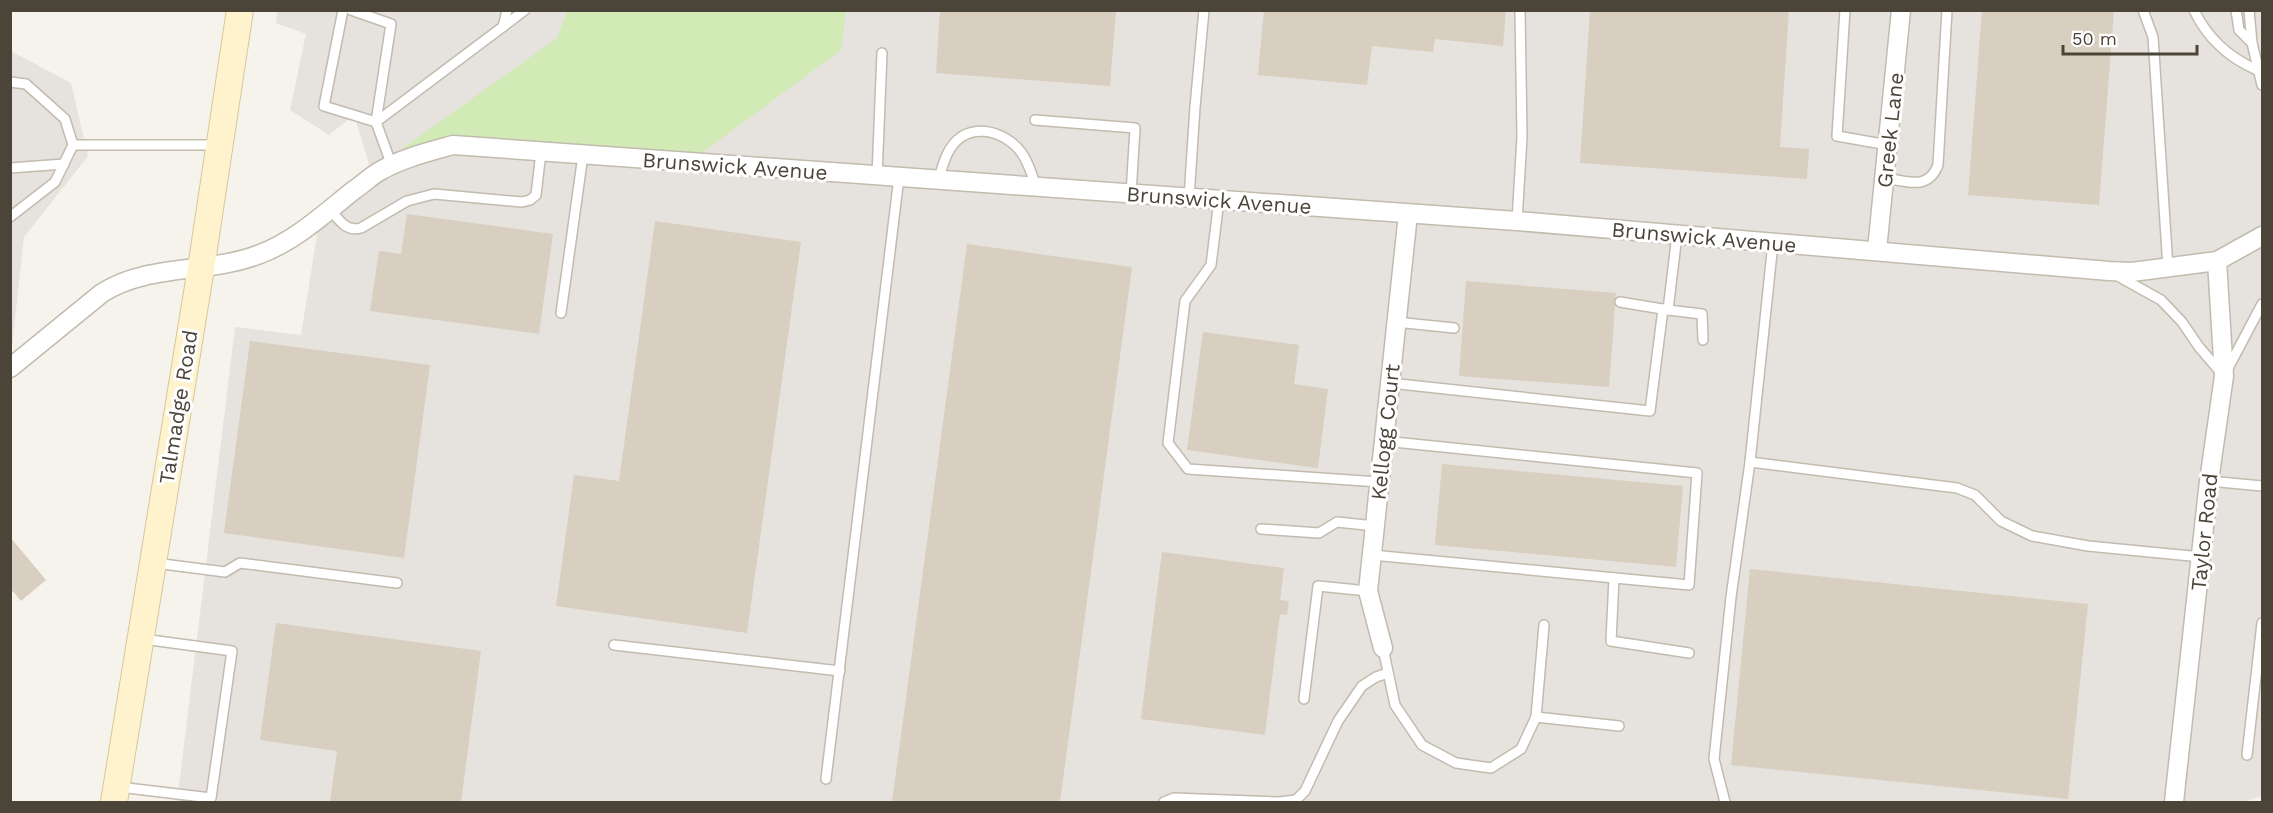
<svg xmlns="http://www.w3.org/2000/svg" width="2273" height="813" font-family="'Work Sans',sans-serif">
<style>
.industrial{fill:#e6e2dd}
.green{fill:#d2eab5}
.building{fill:#d8cfc1}
.lines{fill:none;stroke-linecap:round;stroke-linejoin:round}
.lane-casing{stroke:#c2bbae;stroke-width:12}
.street-casing{stroke:#c2bbae;stroke-width:21}
.secondary-casing{stroke:#d6c79b;stroke-width:28}
.lane{stroke:#fff;stroke-width:9}
.street{stroke:#fff;stroke-width:18}
.secondary{stroke:#fff3cd;stroke-width:26}
.labels{text-anchor:middle;dominant-baseline:central;stroke-width:6;stroke-linejoin:round;paint-order:stroke}
.street-label{font-size:21px;fill:#4b4439;stroke:#fff}
</style>
<rect width="100%" height="100%" fill="#f6f3ec"/>
<g class="industrial">
<polygon points="277,11 2262,11 2262,796 2243,802 177,802 235,327 301,335 321,210 372,174 354,115 329,135 290,110 306,34 276,23"/>
<polygon points="11,51 71,83 88,156 24,237 11,355"/>
</g>
<polygon class="green" points="567,11 846,11 841,50 699,155 403,148 557,38"/>
<g class="building">
<polygon points="940,10 1116,10 1110,86 936,73"/>
<polygon points="1264,10 1506,10 1503,46 1435,39 1433,52 1372,46 1367,85 1258,75"/>
<polygon points="1590,10 1789,10 1780,147 1809,149 1807,179 1580,163"/>
<polygon points="1982,10 2114,11 2099,205 1968,195"/>
<polygon points="407,214 553,234 539,334 370,311 379,251 401,254"/>
<polygon points="655,221 801,242 747,633 556,606 574,475 619,481"/>
<polygon points="967,244 1132,267 1060,802 892,802"/>
<polygon points="1466,281 1616,293 1609,387 1459,376"/>
<polygon points="1203,332 1299,345 1294,384 1328,389 1318,468 1187,450"/>
<polygon points="250,341 430,365 404,558 224,533"/>
<polygon points="1442,464 1683,486 1676,567 1435,545"/>
<polygon points="10,537 46,580 21,601 13,591 10,594"/>
<polygon points="1162,552 1284,568 1280,600 1289,601 1287,615 1280,614 1265,735 1141,719"/>
<polygon points="1750,569 2088,604 2068,799 1731,765"/>
<polygon points="276,623 481,651 461,802 330,802 337,751 260,740"/>
</g>
<g class="lines">
<g class="lane-casing">
<g id="lane">
<polyline points="343,10 324,106 376,122"/>
<polyline points="351,10 391,24 376,122 392,166"/>
<polyline points="1845,10 1837,136 1888,145"/>
<polyline points="2143,10 2153,37 2168,268"/>
<path d="M2194 10C2207 38 2230 58 2257 70"/>
<polyline points="2236,10 2239,30 2252,43"/>
<polyline points="2249,10 2252,43 2262,85"/>
<polyline points="503,27 507,10"/>
<polyline points="10,82 26,84 65,119 73,145 55,182 10,217"/>
<polyline points="1035,120 1135,128 1131,194"/>
<polyline points="376,122 525,10"/>
<polyline points="73,145 218,145"/>
<polyline points="10,168 64,164"/>
<polyline points="877,176 882,53"/>
<path d="M1885 178C1907 181 1928 191 1938 165L1947 10"/>
<path d="M938 180C942 170 944 158 950 149 967 121 1003 129 1021 152 1029 163 1032 175 1036 187"/>
<polyline points="1189,198 1195,107 1204,10"/>
<polyline points="1219,200 1211,265 1185,301 1168,443 1188,469 1379,482"/>
<path d="M330 209C339 220 346 232 361 228L407 201 434 194 522 202 530 200 536 195 541 152"/>
<polyline points="1517,221 1522,137 1520,10"/>
<polyline points="2116,275 2161,300 2182,322 2199,347 2224,376 2262,304"/>
<polyline points="1620,302 1668,310 1677,235"/>
<polyline points="1668,310 1702,314 1703,340"/>
<polyline points="561,313 583,155"/>
<polyline points="1396,322 1454,328"/>
<polyline points="1390,383 1650,411 1663,309"/>
<polyline points="1750,462 1773,243"/>
<polyline points="2209,481 2262,486"/>
<polyline points="1261,529 1319,533 1337,522 1375,526"/>
<polyline points="1372,555 1689,585 1697,473 1384,441"/>
<polyline points="155,563 225,572 240,563 397,583"/>
<polyline points="1614,578 1611,641 1689,653"/>
<polyline points="614,645 840,671"/>
<polyline points="1383,648 1395,705 1422,745 1456,763 1491,768 1521,749 1536,717 1619,726"/>
<polyline points="1304,699 1318,586 1368,591"/>
<polyline points="1536,717 1544,625"/>
<polyline points="2247,755 2262,623"/>
<polyline points="826,779 899,177"/>
<polyline points="119,787 211,798 232,651 143,639"/>
<polyline points="1164,802 1174,798 1279,802 1296,800 1305,791 1338,721 1362,686 1376,677 1388,673"/>
<polyline points="1725,802 1714,759 1731,597 1750,462 1957,488 1975,495 2001,521 2032,536 2088,546 2201,557"/>
</g>
</g>
<g class="street-casing">
<g id="street">
<polyline points="1877,250 1901,10"/>
<path d="M10 368 102 293C149 263 210 274 260 254 295 241 325 213 354 190 363 184 371 176 380 171 403 158 428 152 453 145L1517 221 2109 271 2132 272 2217 261 2262 236"/>
<polyline points="1383,648 1368,591 1408,214"/>
<polyline points="2174,802 2209,481 2224,376 2217,261"/>
</g>
</g>
<g class="secondary-casing">
<polyline id="secondary" points="114,802 201,268 240,10"/>
</g>
<use href="#lane" class="lane"/>
<use href="#street" class="street"/>
<use href="#secondary" class="secondary"/>
</g>
<g class="labels">
<g class="street-label">
<text transform="translate(1890 130) rotate(-84)">Greek Lane</text>
<text transform="translate(735 166) rotate(4)">Brunswick Avenue</text>
<text transform="translate(1219 200) rotate(4)">Brunswick Avenue</text>
<text transform="translate(1704 237) rotate(5)">Brunswick Avenue</text>
<text transform="translate(178 407) rotate(-81)">Talmadge Road</text>
<text transform="translate(1385 432) rotate(-84)">Kellogg Court</text>
<text transform="translate(2204 532) rotate(-84)">Taylor Road</text>
</g>
</g>
<rect width="2273" height="813" fill="none" stroke="#4b4439" stroke-width="24"/>
<path d="M2063 45v9h134v-9" fill="none" stroke="#4b4439" stroke-width="3"/>
<text x="2072" y="45" font-size="18" fill="#4b4439" stroke="#ffffff" stroke-width="4.5" paint-order="stroke">50 m</text>
</svg>
